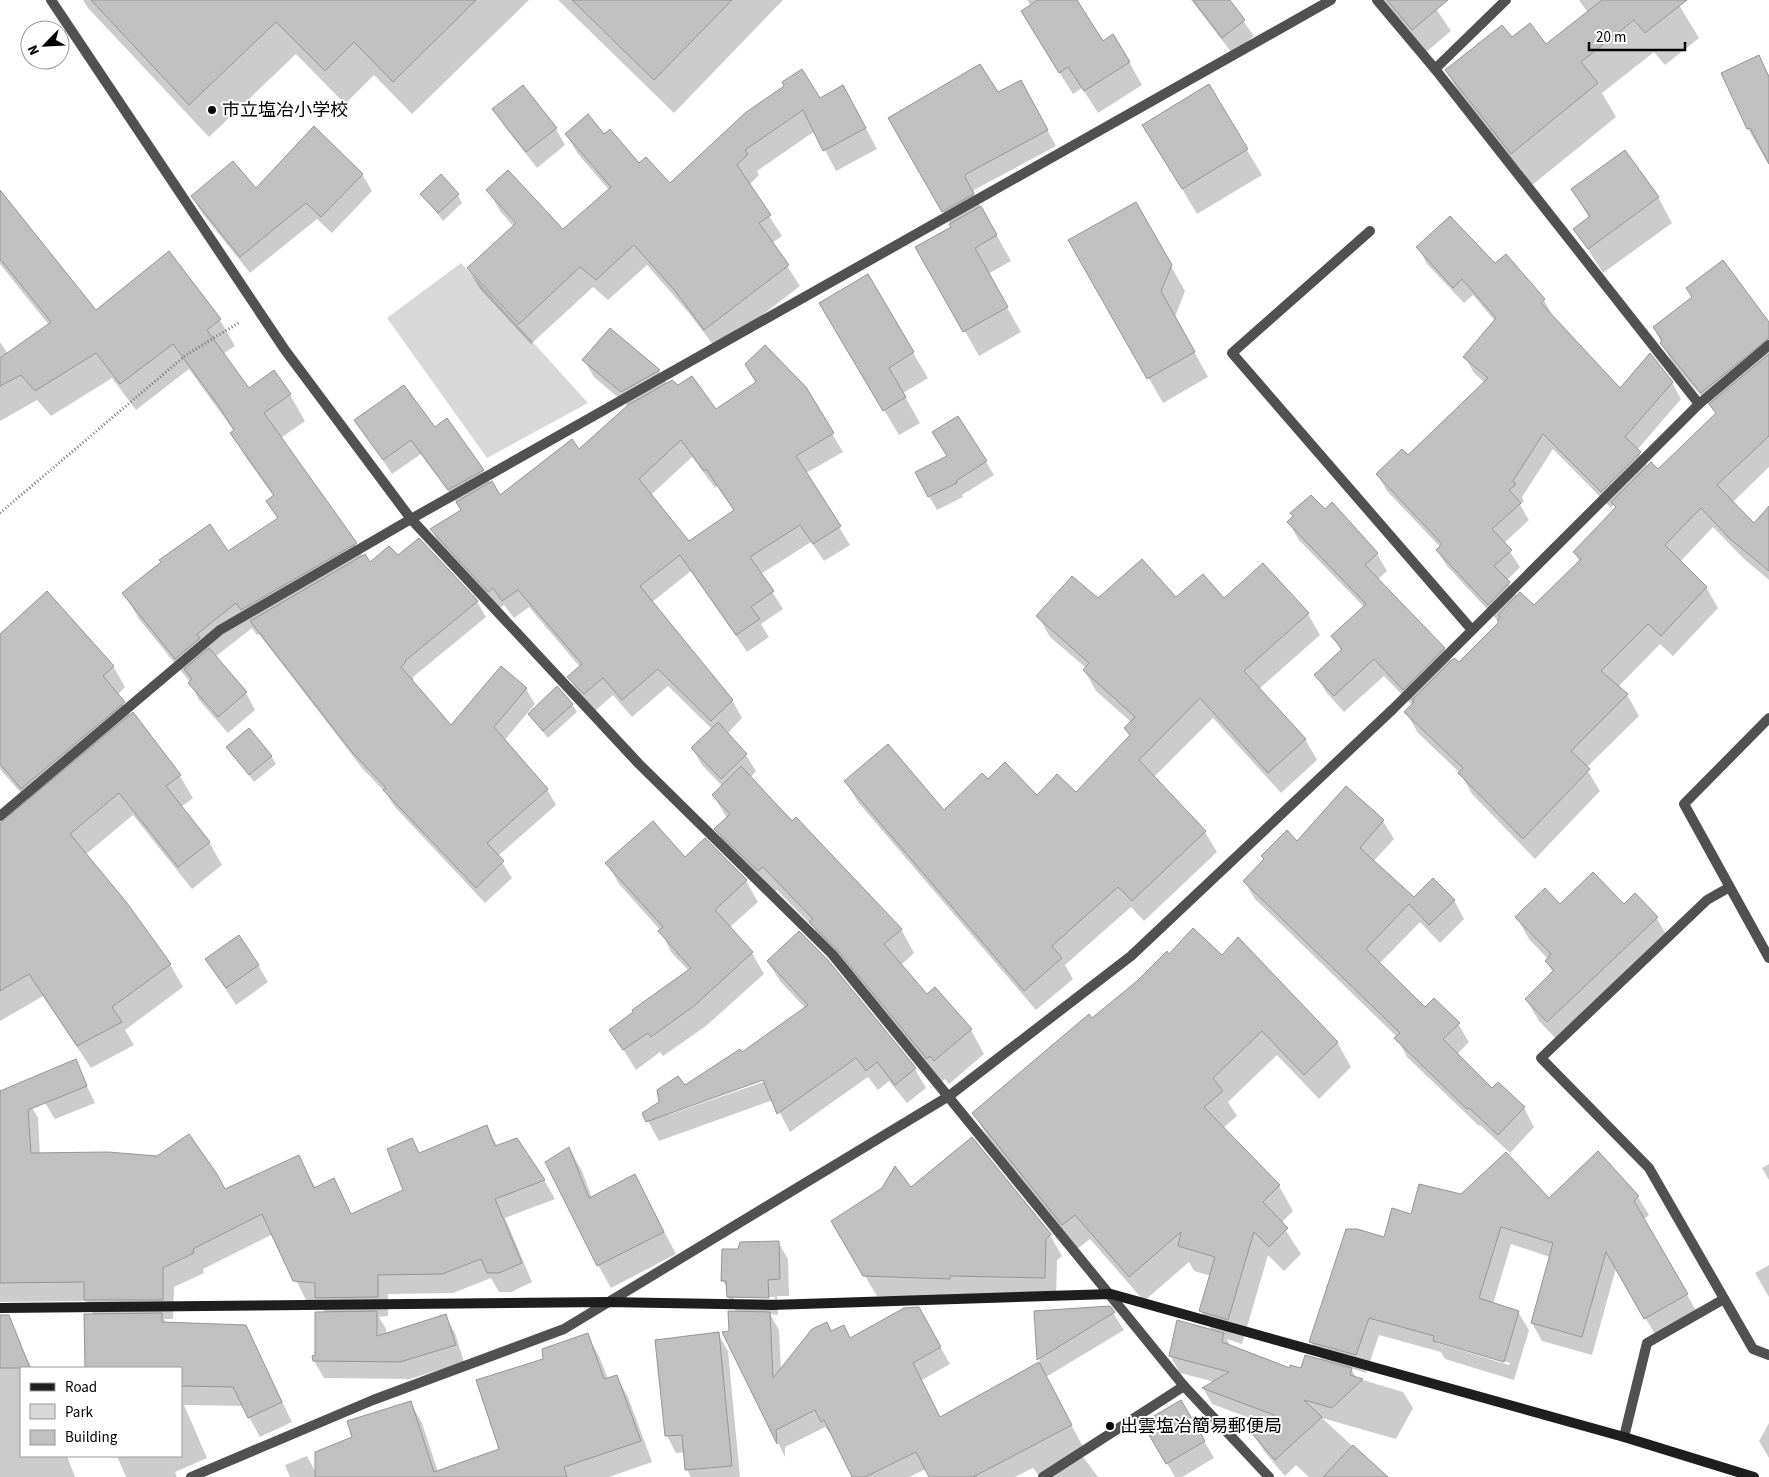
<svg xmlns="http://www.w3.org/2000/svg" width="1769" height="1477" font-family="'Source Sans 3','Noto Sans JP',sans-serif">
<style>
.green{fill:#d8d8d8}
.shadow{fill:#0003;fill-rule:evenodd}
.building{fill:#c0c0c0;stroke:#959595;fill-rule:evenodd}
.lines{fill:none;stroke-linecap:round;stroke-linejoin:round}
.path{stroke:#737373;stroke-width:3;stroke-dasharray:1 2.5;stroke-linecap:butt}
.street{stroke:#515151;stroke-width:10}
.secondary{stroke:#1e1e1e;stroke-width:10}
.poi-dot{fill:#000;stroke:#fff;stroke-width:2}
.labels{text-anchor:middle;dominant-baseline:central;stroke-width:4;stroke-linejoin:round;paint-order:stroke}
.poi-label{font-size:18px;fill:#000;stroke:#fff;text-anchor:start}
</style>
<rect width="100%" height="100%" fill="#fff"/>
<polygon class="green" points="461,263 588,403 487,458 387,318"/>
<g class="shadow">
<polygon points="83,0 529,0 412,114 374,75 345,104 296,54 209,137 88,8"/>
<polygon points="558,0 783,0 674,113"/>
<polygon points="1027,0 1076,0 1102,43 1129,62 1142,85 1098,113 1082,88 1073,94 1035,34 1031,6"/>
<polygon points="1188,0 1228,0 1254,36 1232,53 1191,0"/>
<polygon points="1382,0 1430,0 1451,31 1426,52"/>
<polygon points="1579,0 1676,0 1699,38 1665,65 1654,52 1602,93 1616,117 1531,186 1466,104 1446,71 1512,39 1546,46 1588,13"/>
<polygon points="1758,57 1769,75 1769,165 1748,129 1722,74"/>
<polygon points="1208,86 1262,175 1197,214 1159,150"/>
<polygon points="998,94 1030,98 1056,146 974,190 974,195 1011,261 988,274 1021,332 979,356 917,247 952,227 890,118"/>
<polygon points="820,99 855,108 877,149 836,171 815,131 757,171 759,175 749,185 782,236 772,243 800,286 717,350 689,313 647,265 608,300 593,287 531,344 480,289 468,269 514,227 500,211 488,190 563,231 609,190 578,154 566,134 604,136 639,164 670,185"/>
<polygon points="494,109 556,129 565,145 537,168 504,126"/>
<polygon points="362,174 372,191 332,233 317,219 250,273 202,213 192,197"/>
<polygon points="1572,189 1658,197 1672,223 1603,273 1575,229 1589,218"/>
<polygon points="0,192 96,312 220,320 235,346 223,354 249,390 274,372 290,395 305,421 281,438 363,556 370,564 398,557 477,602 486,617 413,677 414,679 411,681 451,727 526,689 535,704 504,741 547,789 556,805 498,856 512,878 485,903 394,806 386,793 362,768 259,634 257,635 252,628 215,657 246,693 255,710 228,733 199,700 190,682 139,619 124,593 228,552 278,519 268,501 274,497 247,459 232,433 234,431 189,369 136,410 112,378 51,416 37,400 0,421 0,342 8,354 49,325 0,264"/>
<polygon points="422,194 458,195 462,203 443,221"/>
<polygon points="1135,203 1185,291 1175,317 1208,377 1163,403 1070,240"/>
<path d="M1418 247 1495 265 1544 300 1553 317 1620 390 1672 383 1681 399 1637 450 1648 466 1658 471 1717 414 1673 364 1654 328 1769 324V467L1732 503 1753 525 1769 528V580L1743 558 1713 527 1680 562 1706 587 1718 608 1673 656 1660 644 1618 687 1627 695 1639 716 1586 768 1600 791 1535 859 1472 794 1461 774 1418 733 1406 712 1412 705 1384 676 1344 712 1326 692 1316 675 1341 651 1333 636 1364 607 1298 539 1289 522 1325 511 1332 504 1377 554 1387 571 1377 580 1444 648 1452 662 1459 664 1500 623 1447 566 1437 550 1440 547 1387 491 1377 474 1408 457 1485 383 1474 373 1465 357 1495 321 1473 295 1464 303 1427 264ZM1553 449 1611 508 1614 505 1616 508 1574 552 1580 562 1534 607 1517 597 1507 580 1520 567 1504 543 1529 520 1520 505 1524 501 1522 497Z"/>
<polygon points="867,275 928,378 903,393 920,423 899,435 835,328"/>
<path d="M610 330 659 371 667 384 716 410 805 388 843 452 806 473 850 545 824 561 811 542 761 574 783 609 761 624 769 637 747 652 691 571 651 603 732 700 742 718 727 734 746 755 756 771 750 778 901 929 914 953 901 965 927 996 971 1030 984 1054 949 1084 945 1079 941 1082 825 946 814 928 777 890 772 894 730 853 716 829 727 818 713 795 722 786 702 765 692 748 712 729 668 686 632 717 613 695 595 711 579 695 569 677 580 667 529 607 514 618 504 605 499 609 441 547 431 529 462 510 421 454 392 474 356 420 435 428 447 420 500 497 579 451 628 406 594 377 584 360ZM692 457 715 488 717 486 734 511 689 543 651 495Z"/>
<polygon points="949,457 986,462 994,475 962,495 963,497 937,510 929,496"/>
<polygon points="1176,598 1224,600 1308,614 1320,635 1259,689 1305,739 1317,760 1281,793 1213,718 1154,777 1205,832 1217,852 1144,921 1131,907 1065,965 1073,979 1036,1010 858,802 846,782 944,812 988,781 1037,797 1076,794 1130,736 1125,728 1131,722 1096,691 1084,670 1086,668 1050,637 1038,616 1098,600"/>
<polygon points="113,666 125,687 117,695 131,716 180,776 193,798 181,807 209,842 222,865 192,889 133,815 85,855 170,964 183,987 125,1030 134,1045 91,1068 43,996 0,1021 0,825 28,801 0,769 0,675"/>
<polygon points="572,704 577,712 548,738 529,715"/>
<polygon points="228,747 271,756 276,764 254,782"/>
<polygon points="1346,787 1383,821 1394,839 1373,862 1414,899 1454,900 1464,919 1440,943 1420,922 1379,964 1425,1009 1458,1024 1469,1042 1457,1054 1492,1089 1524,1108 1534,1127 1510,1153 1480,1125 1479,1126 1407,1057 1397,1037 1255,899 1244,881 1297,842"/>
<polygon points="705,840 746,881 758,902 729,928 752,953 764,974 706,1026 663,1056 660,1052 636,1070 611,1030 689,971 671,952 661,931 619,884 607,863 685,859"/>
<polygon points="1560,905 1624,906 1656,917 1669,939 1560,1043 1539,1021 1526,999 1553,973 1546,961 1548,959 1529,939 1517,918"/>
<path d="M1169 956 1222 957 1337 1042 1351 1067 1319 1099 1277 1055 1228 1102 1237 1116 1223 1128 1279 1186 1293 1211 1281 1223 1301 1254 1284 1271 1268 1255 1242 1344 1227 1339 1231 1347 1291 1369H1302L1322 1361 1311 1342 1385 1239 1412 1216 1462 1195 1548 1200 1598 1153 1638 1197 1649 1215 1643 1220 1697 1312 1656 1336 1616 1268 1592 1355 1542 1341 1532 1323 1550 1257 1511 1244 1493 1304 1518 1312 1529 1330 1514 1380 1445 1359 1441 1352 1379 1335 1366 1373 1351 1368 1356 1378 1403 1392 1413 1408 1396 1439 1322 1418 1386 1477H1309L1296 1465 1285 1476 1264 1451 1254 1435 1266 1424 1212 1404 1203 1388 1215 1382 1180 1373 1171 1357 1178 1322 1212 1331 1201 1311 1211 1276 1194 1271 1189 1262 1144 1301 1090 1239 1077 1249 988 1138 974 1113ZM1437 1341 1510 1363 1509 1365 1437 1343Z"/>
<polygon points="206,959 258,965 268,982 236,1005"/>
<path d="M768 962 915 1069 926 1088 907 1103 889 1081 878 1090 868 1077 790 1132 773 1100 659 1141 648 1121 684 1087 741 1053 805 1008 780 981ZM768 1077 769 1080 668 1115V1113Z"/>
<polygon points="75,1061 95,1103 55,1119 45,1103"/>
<polygon points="27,1098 38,1118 40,1154 226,1191 298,1156 316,1189 334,1180 352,1215 404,1190 412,1140 420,1154 486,1127 498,1147 544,1180 555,1199 505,1218 532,1282 511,1292 499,1292 491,1278 453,1293 388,1294 388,1316 379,1317 386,1329 386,1334 445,1316 455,1333 464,1362 410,1379 324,1378 314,1361 325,1313 318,1301 306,1300 273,1234 203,1269 204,1273 174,1287 173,1319 164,1319 167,1324 246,1327 292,1422 260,1437 243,1406 184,1405 207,1458 175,1472 177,1477 126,1477 117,1456 181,1456 181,1368 86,1368 86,1315 94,1315 86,1301 0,1302 0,1100"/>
<polygon points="569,1148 582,1171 592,1198 635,1176 676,1254 611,1288 598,1265"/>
<polygon points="1769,1164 1769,1180 1762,1168"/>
<polygon points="911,1189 1050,1235 1062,1256 1057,1260 1056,1299 961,1300 877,1296 832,1221"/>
<path d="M778 1242 788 1259 789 1296H777L778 1315 770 1314 779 1330 781 1370 827 1323 832 1332 850 1339 918 1308 950 1364 922 1380 940 1418 1040 1363 1035 1312 1109 1307 1124 1330 1046 1377 1083 1447 1078 1450 1098 1477H1040L1033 1468 1015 1477H930L926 1469 909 1477H853L833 1437 825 1427 785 1447V1457L724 1333 730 1332 737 1313 728 1297V1289L723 1281 739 1250ZM734 1296 775 1297V1299H734Z"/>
<polygon points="1769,1265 1769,1297 1755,1273"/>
<polygon points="718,1334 728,1351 740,1477 691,1477 687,1470 685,1452 676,1453 667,1436 656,1341"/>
<polygon points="587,1335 599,1356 608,1379 616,1376 628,1397 652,1462 609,1477 290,1477 285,1465 307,1456 316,1473 354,1437 410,1402 422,1423 438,1472 500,1450 545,1360"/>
<polygon points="0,1341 18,1341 32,1368 21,1368 21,1456 67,1456 75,1477 0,1477"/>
<polygon points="1181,1402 1214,1458 1182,1477 1175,1477 1144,1424"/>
<polygon points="1769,1423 1769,1458 1759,1441"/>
</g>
<g class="building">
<polygon points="91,0 476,0 393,82 354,42 325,71 276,22 189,105"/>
<polygon points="572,0 732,0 654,80"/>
<polygon points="1038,0 1077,0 1103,41 1113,34 1130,62 1084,91 1068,67 1059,73 1021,11"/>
<polygon points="1193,0 1230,0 1245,20 1222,38"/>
<polygon points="1387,0 1448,0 1412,30"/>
<polygon points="1602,0 1687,0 1645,33 1634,20 1581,62 1598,83 1511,154 1445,70 1502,25 1512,37 1530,23 1546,44"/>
<polygon points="1759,55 1769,77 1769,164 1750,128 1747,129 1721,73"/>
<polygon points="980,64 998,92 1021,80 1048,130 966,174 965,177 974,194 942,212 888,118"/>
<polygon points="802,69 820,98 843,85 866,128 823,151 803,110 745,150 748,154 737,165 771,215 759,223 789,265 704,330 676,292 634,245 596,280 580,267 519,324 467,268 516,223 486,190 508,170 563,229 611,187 565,134 588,114 604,134 610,129 639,163 646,157 670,183 745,113 784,86 782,82"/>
<polygon points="1209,84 1248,149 1182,189 1142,125"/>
<polygon points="523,85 557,128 526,152 492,109"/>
<polygon points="314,126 363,174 321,217 306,203 240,257 191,196 233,161 256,188"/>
<polygon points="1625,150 1659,197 1588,249 1573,229 1590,216 1571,189"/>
<polygon points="441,174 459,194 438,213 420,194"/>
<polygon points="0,190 96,310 169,251 221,319 207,330 249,388 274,370 291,394 264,413 357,543 241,610 236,603 197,634 200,638 175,659 122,593 161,562 159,560 210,524 228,551 278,518 266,501 274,495 230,433 234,430 220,408 173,344 120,384 96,353 35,391 21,375 0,386 0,358 51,322 0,259"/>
<polygon points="1136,202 1172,265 1161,291 1195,352 1147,379 1068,240"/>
<polygon points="981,206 997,235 975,248 1008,307 963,332 915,247 951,227 949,224"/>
<polygon points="1450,216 1495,263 1506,254 1545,299 1541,303 1620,388 1650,353 1673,382 1625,437 1641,452 1601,492 1543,434 1513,481 1516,484 1509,490 1521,503 1492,529 1512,550 1494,566 1510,582 1488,605 1436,550 1442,544 1376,474 1402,449 1408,455 1488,378 1463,357 1496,318 1462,279 1453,288 1416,247"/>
<polygon points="1723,260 1769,322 1769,338 1701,393 1660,343 1662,340 1653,327 1692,297 1686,288"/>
<polygon points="868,274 914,352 889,368 906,397 883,411 819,303"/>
<polygon points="610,328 660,370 621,392 582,360"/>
<path d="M765 345 806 387 834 433 796 456 841 526 813 544 800 525 750 557 774 591 751 607 760 619 736 635 680 555 640 586 733 700 711 721 658 669 622 700 603 678 584 694 567 677 582 664 518 590 502 601 493 588 488 592 430 529 461 510 456 502 492 481 500 495 572 439 579 449 628 405 672 380 678 385 692 376 716 409 756 382 745 364ZM681 440 704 471 706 469 734 510 689 541 639 479Z"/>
<polygon points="1769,354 1769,436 1717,485 1754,523 1769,506 1769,571 1729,538 1701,508 1665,545 1707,587 1661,636 1648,624 1601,671 1628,694 1571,751 1590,769 1523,839 1458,773 1463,768 1404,712 1414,702 1412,700 1454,658 1459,662 1499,622 1497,620 1500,617 1498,615 1520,592 1534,605 1581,559 1573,552 1616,507 1611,502 1651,462 1658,469 1716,413 1709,404"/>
<polygon points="404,385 435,427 447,418 484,470 448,490 411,440 383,460 354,420"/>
<polygon points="958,416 987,461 956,481 957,483 928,497 915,472 947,456 932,432"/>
<polygon points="1311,495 1325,509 1332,502 1378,553 1365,565 1445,648 1403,690 1374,659 1334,696 1314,675 1342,649 1331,636 1366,604 1287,522 1293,516 1290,513"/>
<polygon points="419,538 478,601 405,661 406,662 401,667 451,725 501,666 527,688 494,727 548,789 487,843 504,861 476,888 383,790 386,788 352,752 250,621 365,554 370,562 389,546 398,555"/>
<polygon points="1142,559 1176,597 1203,574 1224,598 1263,563 1309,613 1244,671 1306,739 1268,773 1200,698 1139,760 1206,831 1132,901 1118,887 1052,946 1062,958 1024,991 844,781 888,744 944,810 982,773 988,779 1005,762 1037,795 1057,774 1076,792 1130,735 1124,728 1135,717 1083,670 1089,663 1036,616 1072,576 1098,598"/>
<polygon points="47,591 114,666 103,676 125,702 21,789 0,764 0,634"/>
<polygon points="209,648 247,692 218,717 188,683 192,679 184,669"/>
<polygon points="557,686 573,704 543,731 528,714"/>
<polygon points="133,712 181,775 166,786 210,842 178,867 119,793 70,834 127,903 171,964 112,1007 122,1022 77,1046 29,974 0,991 0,823"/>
<polygon points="718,722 747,754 721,779 691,748"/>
<polygon points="249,728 272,756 249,775 226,747"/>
<polygon points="741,766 792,821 796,817 902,929 884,944 927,994 935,987 972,1029 934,1061 930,1056 927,1059 837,950 809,922 813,919 763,867 758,871 714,829 730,814 712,795"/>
<polygon points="1346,786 1384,820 1360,848 1414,897 1433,878 1455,900 1429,925 1409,904 1366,949 1425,1007 1434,998 1460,1023 1443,1039 1492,1088 1498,1082 1525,1107 1498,1135 1469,1108 1467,1109 1394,1038 1400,1033 1243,881 1264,859 1261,856 1287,830 1297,841"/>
<polygon points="653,821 685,857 705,838 747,880 715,910 753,952 694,1006 651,1037 648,1033 623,1050 609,1030 633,1012 632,1010 691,968 658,931 663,927 605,863"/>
<polygon points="1593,872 1624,904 1635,893 1658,917 1547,1022 1525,999 1554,970 1545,961 1551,954 1515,917 1545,888 1560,904"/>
<polygon points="1193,928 1222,955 1238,937 1338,1042 1304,1075 1262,1031 1213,1078 1223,1091 1204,1107 1280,1185 1263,1202 1288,1228 1269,1247 1254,1232 1228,1320 1199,1311 1215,1257 1178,1246 1181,1232 1129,1277 1075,1215 1062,1225 972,1113 1089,1014 1092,1018 1137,981 1167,951 1169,954"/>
<polygon points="799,931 827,959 916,1068 895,1085 877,1062 866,1071 856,1058 777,1114 763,1080 646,1122 642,1113 659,1102 657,1090 678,1076 685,1085 740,1049 742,1052 808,1005 767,961"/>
<polygon points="239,935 259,965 226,988 205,959"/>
<polygon points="76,1059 87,1086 28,1110 31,1153 108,1152 157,1156 189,1134 217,1174 225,1189 299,1155 314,1188 334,1178 351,1214 403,1190 387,1149 412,1138 419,1153 487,1125 495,1146 517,1138 545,1180 495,1199 522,1263 499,1273 487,1273 481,1259 442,1274 378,1275 378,1297 315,1298 315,1283 293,1281 262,1214 193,1249 194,1253 163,1268 163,1300 84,1300 84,1282 0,1283 0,1091"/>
<polygon points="972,1137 1051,1234 1046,1239 1045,1278 950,1276 950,1279 863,1276 831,1221 882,1188 895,1166 911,1187"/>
<polygon points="569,1147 589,1198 635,1174 664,1232 597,1266 545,1162"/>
<polygon points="1598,1151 1639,1196 1634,1201 1688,1294 1644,1319 1606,1252 1582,1337 1531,1323 1553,1243 1501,1227 1479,1298 1519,1311 1504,1362 1433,1341 1434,1336 1369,1318 1356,1355 1309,1342 1346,1229 1357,1229 1384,1237 1392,1208 1411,1214 1419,1184 1461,1194 1506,1152 1549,1198"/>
<polygon points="779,1241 780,1279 768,1280 769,1298 727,1297 726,1281 721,1281 722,1249 738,1249 740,1242"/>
<polygon points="1110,1306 1115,1312 1037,1360 1034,1311"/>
<polygon points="919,1307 941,1347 913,1363 940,1417 1039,1362 1072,1425 973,1477 929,1477 916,1452 865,1477 852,1477 824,1420 821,1422 815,1410 776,1430 777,1444 722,1332 729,1331 728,1311 770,1312 773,1378 812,1329 827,1322 831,1331 844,1325 850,1338 904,1308"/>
<polygon points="377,1311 377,1336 446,1314 456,1345 400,1362 313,1361 312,1356 315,1355 315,1312"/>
<polygon points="162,1313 162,1322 246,1325 282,1402 248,1418 233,1387 181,1386 181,1368 85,1368 84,1314"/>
<polygon points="0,1315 9,1315 30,1368 0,1368"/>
<polygon points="1177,1320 1224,1333 1222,1342 1290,1368 1290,1365 1301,1368 1305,1355 1352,1368 1350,1375 1363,1379 1332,1408 1304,1400 1322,1417 1275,1460 1253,1435 1274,1415 1202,1388 1229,1372 1169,1356"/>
<polygon points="719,1332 732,1466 685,1470 682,1435 665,1436 655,1340"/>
<polygon points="588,1333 604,1379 617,1375 641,1441 564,1467 567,1477 315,1477 315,1452 352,1437 347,1421 411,1401 434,1472 499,1449 476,1380 543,1359 542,1349"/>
<polygon points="1181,1400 1205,1441 1166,1464 1142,1423"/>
<polygon points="1353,1445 1388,1477 1323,1477"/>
</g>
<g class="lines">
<polyline class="path" points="0,513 186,355 240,322"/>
<g class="street">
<polyline points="51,0 285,350 411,519 639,764 832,954 1184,1386 1269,1477"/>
<polyline points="1377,0 1435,69 1699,404"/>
<polyline points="1435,69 1506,0"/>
<polyline points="1370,231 1232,353 1472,630"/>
<polyline points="1769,718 1684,804 1769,958"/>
<polyline points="0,816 220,630 411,519 1331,0"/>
<polyline points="1728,888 1707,900 1541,1058 1649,1168 1753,1349 1769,1355"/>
<polyline points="1624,1437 1647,1343 1724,1299"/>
<polyline points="191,1477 373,1400 564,1329 949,1096 1131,956 1393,709 1699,404 1769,345"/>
<polyline points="1043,1477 1184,1386"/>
</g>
<polyline class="secondary" points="0,1308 606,1302 771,1305 1111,1294 1624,1437 1754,1477"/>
</g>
<g class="poi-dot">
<circle cx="212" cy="110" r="5"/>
<circle cx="1110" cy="1426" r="5"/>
</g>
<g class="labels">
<g class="poi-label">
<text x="222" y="110">市立塩冶小学校</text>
<text x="1120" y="1426">出雲塩冶簡易郵便局</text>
</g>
</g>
<rect x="20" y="1367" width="162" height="90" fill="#ffffff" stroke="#999999"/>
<rect x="30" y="1383" width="25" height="8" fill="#1e1e1e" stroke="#999999"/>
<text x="65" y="1392" font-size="15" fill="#000000">Road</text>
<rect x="30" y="1404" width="25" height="15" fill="#d8d8d8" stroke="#999999"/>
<text x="65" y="1417" font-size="15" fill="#000000">Park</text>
<rect x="30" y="1430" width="25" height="15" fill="#c0c0c0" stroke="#999999"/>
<text x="65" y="1442" font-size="15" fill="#000000">Building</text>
<g transform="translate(45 45) rotate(246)"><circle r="24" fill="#ffffff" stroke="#999999"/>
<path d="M0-4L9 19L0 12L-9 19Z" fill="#000000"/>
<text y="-8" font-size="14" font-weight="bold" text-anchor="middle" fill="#000000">N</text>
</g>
<path d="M1589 42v8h96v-8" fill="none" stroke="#000000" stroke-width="2.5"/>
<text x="1596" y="42" font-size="15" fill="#000000" stroke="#ffffff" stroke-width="4" paint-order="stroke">20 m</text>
</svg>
